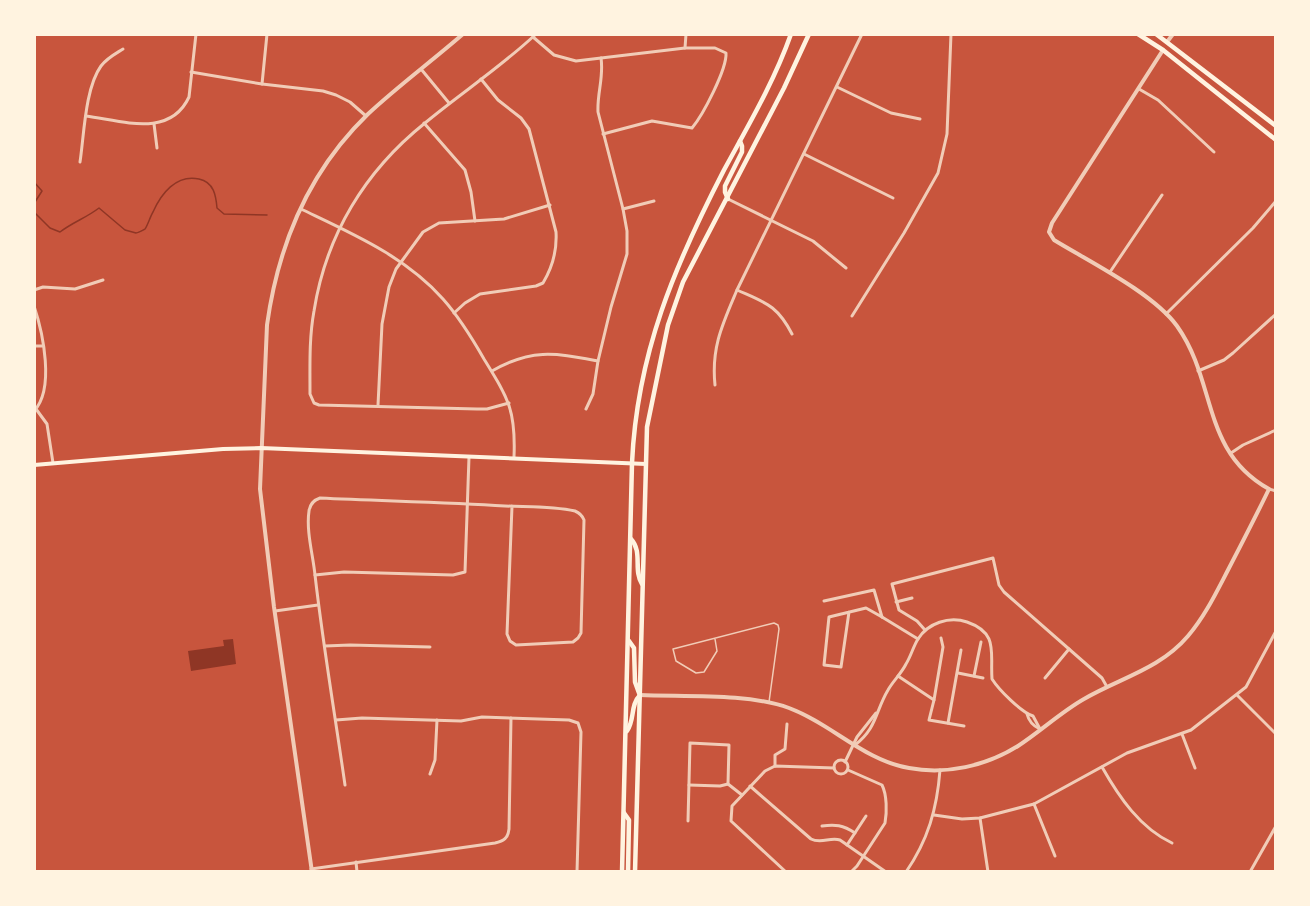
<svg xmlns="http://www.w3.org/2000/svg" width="1310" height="906" font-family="Figtree,sans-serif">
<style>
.water{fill:#8f3625}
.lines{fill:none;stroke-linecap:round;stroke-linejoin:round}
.stream{stroke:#8f3625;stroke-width:1.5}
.service{stroke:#f1ccb7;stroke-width:1.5}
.minor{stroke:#f1ccb7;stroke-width:3}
.tertiary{stroke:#f1ccb7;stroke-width:4}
.secondary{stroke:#fff3e0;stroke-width:4}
.primary{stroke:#fff3e0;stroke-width:4.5}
</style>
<rect width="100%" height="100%" fill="#c8553d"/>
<polygon class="water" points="233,639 236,664 191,671 188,651 224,646 223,640"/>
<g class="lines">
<g class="stream">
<polyline points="34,116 34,119"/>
<polyline points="34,182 42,191 35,202 34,209"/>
<path d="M34 212 50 228 60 232C73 222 86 218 99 208L125 230 136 233C137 233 144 230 145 229 148 225 150 217 153 212 161 194 176 174 199 179 214 182 216 196 217 208L224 214 267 215"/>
</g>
<polyline class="service" points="715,639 717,651 704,672 696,673 676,661 673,649 774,623 778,625 779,629 769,702"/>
<g class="minor">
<path d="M533 37 554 55 576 61 685 48H715L726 53C727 69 703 115 692 128L652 121 603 134"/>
<polyline points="685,48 686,34"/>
<polyline points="421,69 449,103"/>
<polyline points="191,72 262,84 323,91 336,95 350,102 366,116"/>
<polyline points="262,84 267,34"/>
<polyline points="837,87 891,113 920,119"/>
<polyline points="1139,89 1158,100 1214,152"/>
<path d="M86 116C123 121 170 138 189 97L196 34"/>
<polyline points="424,123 465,170 471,192 475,221"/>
<polyline points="154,124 157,148"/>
<polyline points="804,154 893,198"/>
<path d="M80 162C84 136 85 88 101 66 107 58 115 54 123 49"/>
<polyline points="728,199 813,241 846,268"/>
<path d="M301 209C351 233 405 256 443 299 459 317 472 338 484 359 508 398 516 410 514 457"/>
<polyline points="623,209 654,201"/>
<polyline points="1110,272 1162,195"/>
<polyline points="34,290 43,287 75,289 103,280"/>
<path d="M737 290C766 303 777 305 792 334"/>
<path d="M34 306C43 333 55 389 34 411"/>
<path d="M454 313 465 303 480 294 536 286 543 283C552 268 557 249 556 232L529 129 521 118 498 100 481 79"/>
<polyline points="1166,314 1253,228 1276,201"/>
<polyline points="852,316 904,233 938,173 947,134 951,34"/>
<polyline points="34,346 43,346"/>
<path d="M492 371C532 348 555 353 598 361"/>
<polyline points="1198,371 1224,360 1233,353 1276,314"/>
<path d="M715 385C711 347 723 323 737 290L862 34"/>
<path d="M509 403 487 409H477L319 405 314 403 310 394C310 366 309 338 314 311 326 235 365 171 425 123 461 93 501 67 536 34"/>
<polyline points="378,405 382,324 389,287 396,269 423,232 439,223 504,219 550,205"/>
<polyline points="36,409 47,424 53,463"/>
<path d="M586 409 593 394 598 361 611 307 627 254V231L623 209 598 112C597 93 604 77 601 58"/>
<polyline points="1231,453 1243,445 1276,430"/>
<polyline points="1269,489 1276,491"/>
<polyline points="315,575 344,572 453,575 465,572 469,457"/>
<polyline points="824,601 874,590 882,617 866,608 829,617 824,665 841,667 849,612"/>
<polyline points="896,602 912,598"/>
<polyline points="275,611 318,605"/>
<polyline points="882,617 918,639"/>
<polyline points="925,630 917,621 899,610 892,584 993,558 999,585 1004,592 1102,678 1107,687"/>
<polyline points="325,646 350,645 430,647"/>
<polyline points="958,673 983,678"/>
<polyline points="898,676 934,700 929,720 964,726"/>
<polyline points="974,676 981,642"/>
<polyline points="1045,678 1069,649"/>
<polyline points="1237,695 1276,734"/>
<polyline points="934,700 943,647 941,638"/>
<path d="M1027 714C1029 722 1033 726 1040 729"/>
<polyline points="336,720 362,718 461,721 482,717 569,720 578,723 581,732 577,872"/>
<polyline points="948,723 961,650"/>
<polyline points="1182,734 1195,768"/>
<path d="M855 745C877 728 875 712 888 690 893 681 901 674 906 664 911 656 913 647 918 639 928 623 949 616 967 622 999 633 990 653 992 679 999 690 1021 712 1033 716L1040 729"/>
<circle cx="841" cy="767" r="7"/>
<polyline points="845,762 857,737 876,713"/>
<polyline points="775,766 775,755 785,749 787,724"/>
<path d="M1102 767C1119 797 1140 828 1172 843"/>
<path d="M848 770 882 785C887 795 887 812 885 823L857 866 851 872"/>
<polyline points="430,774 435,760 437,720"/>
<path d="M345 785C335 715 323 645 315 575 313 555 306 531 309 511 310 504 314 500 320 498 382 501 444 502 505 506 528 507 553 506 575 511 580 513 582 515 584 520L581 633 578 638 573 642 516 645 510 641 507 634 512 506"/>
<polyline points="689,785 720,786 728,784"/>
<path d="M750 786 811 839C821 844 830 837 840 840L886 872"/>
<polyline points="1034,804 1055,856"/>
<polyline points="934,815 962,819 980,818 1034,804 1127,753 1191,730 1246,687 1276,631"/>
<polyline points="980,818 988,872"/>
<polyline points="688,821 690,743 729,745 728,784 742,795"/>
<path d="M822 826C835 824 843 825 855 833"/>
<polyline points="847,845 866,816"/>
<polyline points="356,862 357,872"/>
<path d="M311 869 495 843C504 841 508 838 509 829L511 718"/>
<polyline points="786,872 731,821 732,806 765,771 775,766 834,768"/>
<path d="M906 872C928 840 937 809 940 770"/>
<polyline points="1250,872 1276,826"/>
</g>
<g class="tertiary">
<polyline points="1167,42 1173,34"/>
<path d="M640 695C683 697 749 693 789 708 832 724 863 760 909 768 946 775 986 766 1018 746 1041 731 1061 712 1084 699 1120 678 1160 669 1188 636 1205 616 1216 593 1228 570 1242 543 1256 516 1269 489 1201 451 1217 382 1177 326 1153 293 1090 262 1054 240L1049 232 1052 223 1163 50"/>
<path d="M312 872 274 607 260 489 267 325C278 246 309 171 368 114 398 86 432 61 463 34"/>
</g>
<polyline class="secondary" points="34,465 223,449 261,448 646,464"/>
<g class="primary">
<polyline points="1138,34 1163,50 1276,140"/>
<polyline points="1156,34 1276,126"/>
<polyline points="728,199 725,192 725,186 742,152 742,146 740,141"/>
<path d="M631 539C643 552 633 570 642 584"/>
<polyline points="629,641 634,648 635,682 639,693"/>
<path d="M627 731C635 720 630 705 640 695"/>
<polyline points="624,813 629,820 628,872"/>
<path d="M622 872 632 463C637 353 675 265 724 170 748 126 774 82 791 34"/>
<polyline points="635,872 647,427 668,325 683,282 784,88 809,34"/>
</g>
</g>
<rect width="1310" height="906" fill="none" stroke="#fff3e0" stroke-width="72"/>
</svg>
